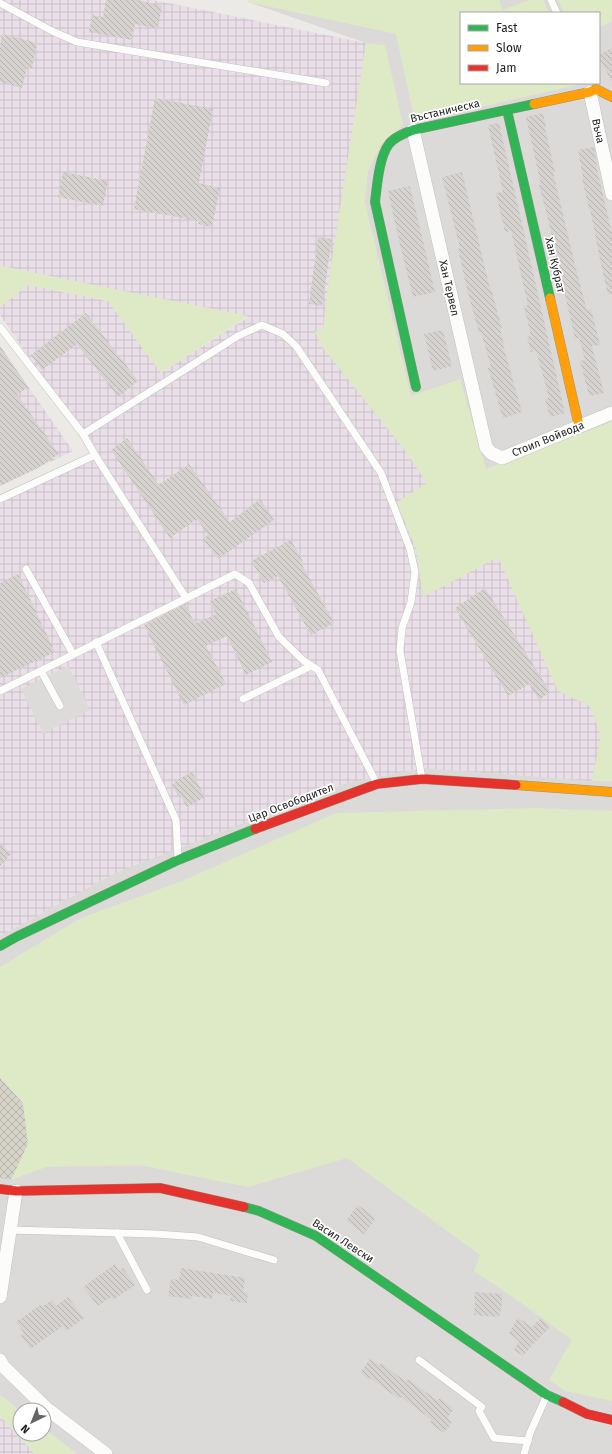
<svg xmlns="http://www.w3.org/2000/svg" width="612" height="1454" font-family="'Fira Sans',sans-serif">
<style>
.residential{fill:#dbdad8;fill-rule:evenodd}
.industrial{fill:url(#industrial-grid)}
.construction{fill:url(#construction-cross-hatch)}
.grass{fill:#deeac5}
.parking{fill:#dcdbda}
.building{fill:url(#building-back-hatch)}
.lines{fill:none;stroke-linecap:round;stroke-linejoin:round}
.lane-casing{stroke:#c3c2c1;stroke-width:8}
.street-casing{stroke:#c3c2c1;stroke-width:14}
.fast-casing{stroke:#97957e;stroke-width:10}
.slow-casing{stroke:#97957e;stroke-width:10}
.jam-casing{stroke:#97957e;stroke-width:10}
.lane{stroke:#fcfcfb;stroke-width:7}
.street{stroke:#fcfcfb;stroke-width:13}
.fast{stroke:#30b455;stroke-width:9}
.slow{stroke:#ff9f0a;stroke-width:9}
.jam{stroke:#e5322d;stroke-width:9}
.labels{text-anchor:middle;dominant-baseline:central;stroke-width:3.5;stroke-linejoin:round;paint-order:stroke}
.street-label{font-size:11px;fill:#1e1e1e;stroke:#fff}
</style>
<defs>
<pattern id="industrial-grid" width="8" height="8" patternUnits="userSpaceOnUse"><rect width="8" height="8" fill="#eadfe8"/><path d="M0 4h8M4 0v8" fill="none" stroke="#c8bfc7"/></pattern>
<pattern id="construction-cross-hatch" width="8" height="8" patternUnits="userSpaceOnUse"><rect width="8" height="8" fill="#d6d3c8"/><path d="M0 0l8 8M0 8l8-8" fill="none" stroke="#b7b5ab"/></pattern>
<pattern id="building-back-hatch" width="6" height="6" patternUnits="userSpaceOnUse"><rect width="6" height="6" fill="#d5d2cf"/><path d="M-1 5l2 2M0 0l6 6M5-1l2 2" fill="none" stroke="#b6b4b1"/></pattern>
</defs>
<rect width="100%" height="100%" fill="#eceae7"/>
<path class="residential" d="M249 0H612V1454H77L44 1429V1410L20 1411 0 1395V936L113 874 315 332 366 43 248 2ZM461 13H599V83H461Z"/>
<g class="industrial">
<polygon points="0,0 153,0 366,43 329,279 323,329 315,332 324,349 404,449 427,483 397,503 416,549 423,597 498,557 558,690 590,706 601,736 592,781 423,768 346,783 113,874 0,936 0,501 94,454 0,315 0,307 28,285 108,301 161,373 248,317 0,266"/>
<polygon points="0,346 73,451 0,486"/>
<polygon points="0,1416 35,1454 0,1454"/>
</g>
<polygon class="construction" points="0,1078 23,1103 28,1144 11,1180 0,1178"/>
<g class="grass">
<polygon points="249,0 499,0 503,10 529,0 543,0 549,13 461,13 461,83 581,84 415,122 396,34 248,2"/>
<polygon points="558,0 612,0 612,21 599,28 599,13 564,13"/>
<polygon points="366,43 385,45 403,125 381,145 368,171 365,202 411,396 460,379 486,469 612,422 612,781 592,781 601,736 590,706 558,691 498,557 423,597 416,549 397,502 427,483 404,449 324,349 315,332 323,329 329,279"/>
<polygon points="0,266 248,316 161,373 108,301 28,285 0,307"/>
<polygon points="535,808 612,811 612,1401 565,1391 549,1380 572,1340 524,1305 474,1271 480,1255 347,1158 248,1187 139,1165 46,1167 11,1180 28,1144 23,1103 0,1078 0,967 81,918 182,881 336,813"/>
<polygon points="0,1395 20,1411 20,1434 44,1434 44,1429 77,1454 35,1454 0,1416"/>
</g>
<polygon class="parking" points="68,666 90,710 43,733 21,689"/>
<g class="building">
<polygon points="106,0 137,0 162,6 158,29 135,24 132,40 89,32 92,15 103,17"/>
<polygon points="2,34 37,43 32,69 27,67 22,88 0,82 0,47"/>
<polygon points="612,48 612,82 599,58 599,55"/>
<polygon points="155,98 213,109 199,183 220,188 212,227 198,224 199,221 134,209"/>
<polygon points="543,113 546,127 545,128 555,172 553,172 576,269 587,310 591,309 600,345 592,346 604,393 589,396 580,361 585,360 579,338 575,339 548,219 539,185 541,185 526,117"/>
<polygon points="499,123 565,413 550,417 545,399 549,398 542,372 536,351 531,352 527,337 531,336 524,306 528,305 511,231 505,232 496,193 503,192 488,125"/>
<polygon points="594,147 597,164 596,165 612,233 612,294 608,295 601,264 590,209 589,209 582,178 583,178 578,150"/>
<polygon points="63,172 108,181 103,206 58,197"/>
<polygon points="462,172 490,289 491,288 502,329 500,329 504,345 503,345 522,412 503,418 488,368 491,367 481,332 479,333 467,289 458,249 460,248 442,177"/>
<polygon points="410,186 435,292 413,297 401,249 388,191"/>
<polygon points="318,237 332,239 322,306 309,304"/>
<polygon points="86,313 138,381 118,397 77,344 42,370 31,355"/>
<polygon points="443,330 452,366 433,371 424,334"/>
<polygon points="0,346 28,387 17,395 59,454 38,468 0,486"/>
<polygon points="127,438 159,485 189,464 230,522 260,499 274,520 218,559 203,539 208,535 197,519 170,538 111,450"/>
<polygon points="291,540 303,562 301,563 334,623 311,635 278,576 264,583 251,561"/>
<polygon points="18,574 55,652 0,678 0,583"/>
<polygon points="485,588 550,692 539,700 529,684 508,696 455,608"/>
<polygon points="236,589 272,662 246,675 227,636 206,646 226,684 184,705 144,625 185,604 195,624 216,614 210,601"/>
<polygon points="192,772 205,797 187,807 180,795 178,796 172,785 176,782 175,781"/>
<polygon points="0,843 11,854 0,866"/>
<polygon points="358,1205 376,1218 364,1234 346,1221"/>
<polygon points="115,1264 119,1271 123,1268 135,1285 113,1300 111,1297 98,1306 83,1287"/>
<polygon points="181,1268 245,1278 243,1292 248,1293 247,1303 230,1301 231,1296 213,1293 212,1299 192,1296 192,1299 168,1296 171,1279 179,1280"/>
<polygon points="474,1292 502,1294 502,1305 499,1317 474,1315 475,1304"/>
<polygon points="68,1297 84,1318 66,1331 63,1326 30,1349 21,1335 24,1333 16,1322 40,1305 42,1307 52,1300 56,1306"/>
<polygon points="518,1318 532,1327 541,1318 550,1327 532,1345 523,1356 514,1350 519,1341 509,1333"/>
<polygon points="370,1359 379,1365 381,1363 406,1382 408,1379 438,1401 440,1398 454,1409 447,1418 452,1422 444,1433 430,1423 432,1420 401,1397 399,1399 370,1378 369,1380 360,1373"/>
</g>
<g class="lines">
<g class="lane-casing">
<g id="lane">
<polyline points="551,0 557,13"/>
<polyline points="0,3 52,31 77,42 326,83"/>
<polyline points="0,327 83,434 95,455 0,499"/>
<polyline points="83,434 238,336 262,325 283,334 296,346 381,473 410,549 415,572 411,602 402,628 400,651 422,779"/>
<polyline points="95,455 186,598"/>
<polyline points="26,569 73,654"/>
<polyline points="96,642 176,820 178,858"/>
<polyline points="41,671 60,706"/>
<polyline points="0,691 235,574 249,583 279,637 304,661 318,670 377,784"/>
<polyline points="243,699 311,666"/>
<polyline points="10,1230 156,1234 198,1237 274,1260"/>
<polyline points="117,1233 147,1290"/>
<polyline points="419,1360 482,1407 479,1411 494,1438 528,1441"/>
<polyline points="524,1454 530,1433 547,1395"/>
</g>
</g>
<g class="street-casing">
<g id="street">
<polyline points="590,92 612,194"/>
<polyline points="413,130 486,447 491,453 502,458 612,413"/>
<polyline points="0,1297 16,1191"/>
<polyline points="0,1360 3,1366 46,1408 106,1454"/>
</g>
</g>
<g class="fast-casing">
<g id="fast">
<polyline points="507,110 550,298"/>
<path d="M416 387 375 202C377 186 379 157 389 144 394 137 405 133 413 130L534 104"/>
<polyline points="0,946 16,937 178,860 255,829"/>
<polyline points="244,1207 259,1211 316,1236 547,1395 563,1402"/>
</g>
</g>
<g class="slow-casing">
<g id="slow">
<polyline points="534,104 590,92 596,89 612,97"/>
<polyline points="550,298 579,426"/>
<polyline points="516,785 612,792"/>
</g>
</g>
<g class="jam-casing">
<g id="jam">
<polyline points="255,829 377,784 422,779 516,785"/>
<polyline points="0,1189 16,1191 160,1188 244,1207"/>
<polyline points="563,1402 587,1414 612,1420"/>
</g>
</g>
<use href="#lane" class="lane"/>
<use href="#street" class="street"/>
<use href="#fast" class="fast"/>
<use href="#slow" class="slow"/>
<use href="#jam" class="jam"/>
</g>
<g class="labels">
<g class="street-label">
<text transform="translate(445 111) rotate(-13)">Въстаническа</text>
<text transform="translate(598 131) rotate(78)">Въча</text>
<text transform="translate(555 265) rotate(77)">Хан Кубрат</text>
<text transform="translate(449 288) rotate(77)">Хан Тервел</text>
<text transform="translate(548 439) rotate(-22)">Стоил Войвода</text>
<text transform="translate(291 803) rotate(-21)">Цар Освободител</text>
<text transform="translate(343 1241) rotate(33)">Васил Левски</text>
</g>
</g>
<rect x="460" y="12" width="140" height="72" fill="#ffffff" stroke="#a5a5a5"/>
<rect x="468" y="25" width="20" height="6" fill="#30b455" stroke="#a5a5a5"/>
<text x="496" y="32" font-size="12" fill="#1e1e1e">Fast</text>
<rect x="468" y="45" width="20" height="6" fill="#ff9f0a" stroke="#a5a5a5"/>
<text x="496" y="52" font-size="12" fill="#1e1e1e">Slow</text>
<rect x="468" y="65" width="20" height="6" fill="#e5322d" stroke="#a5a5a5"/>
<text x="496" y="72" font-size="12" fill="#1e1e1e">Jam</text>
<g transform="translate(32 1422) rotate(223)"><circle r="19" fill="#ffffff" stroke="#a5a5a5"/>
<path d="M0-3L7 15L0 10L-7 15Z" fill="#666564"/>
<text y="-6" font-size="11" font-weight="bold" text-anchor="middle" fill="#1e1e1e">N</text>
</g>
</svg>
